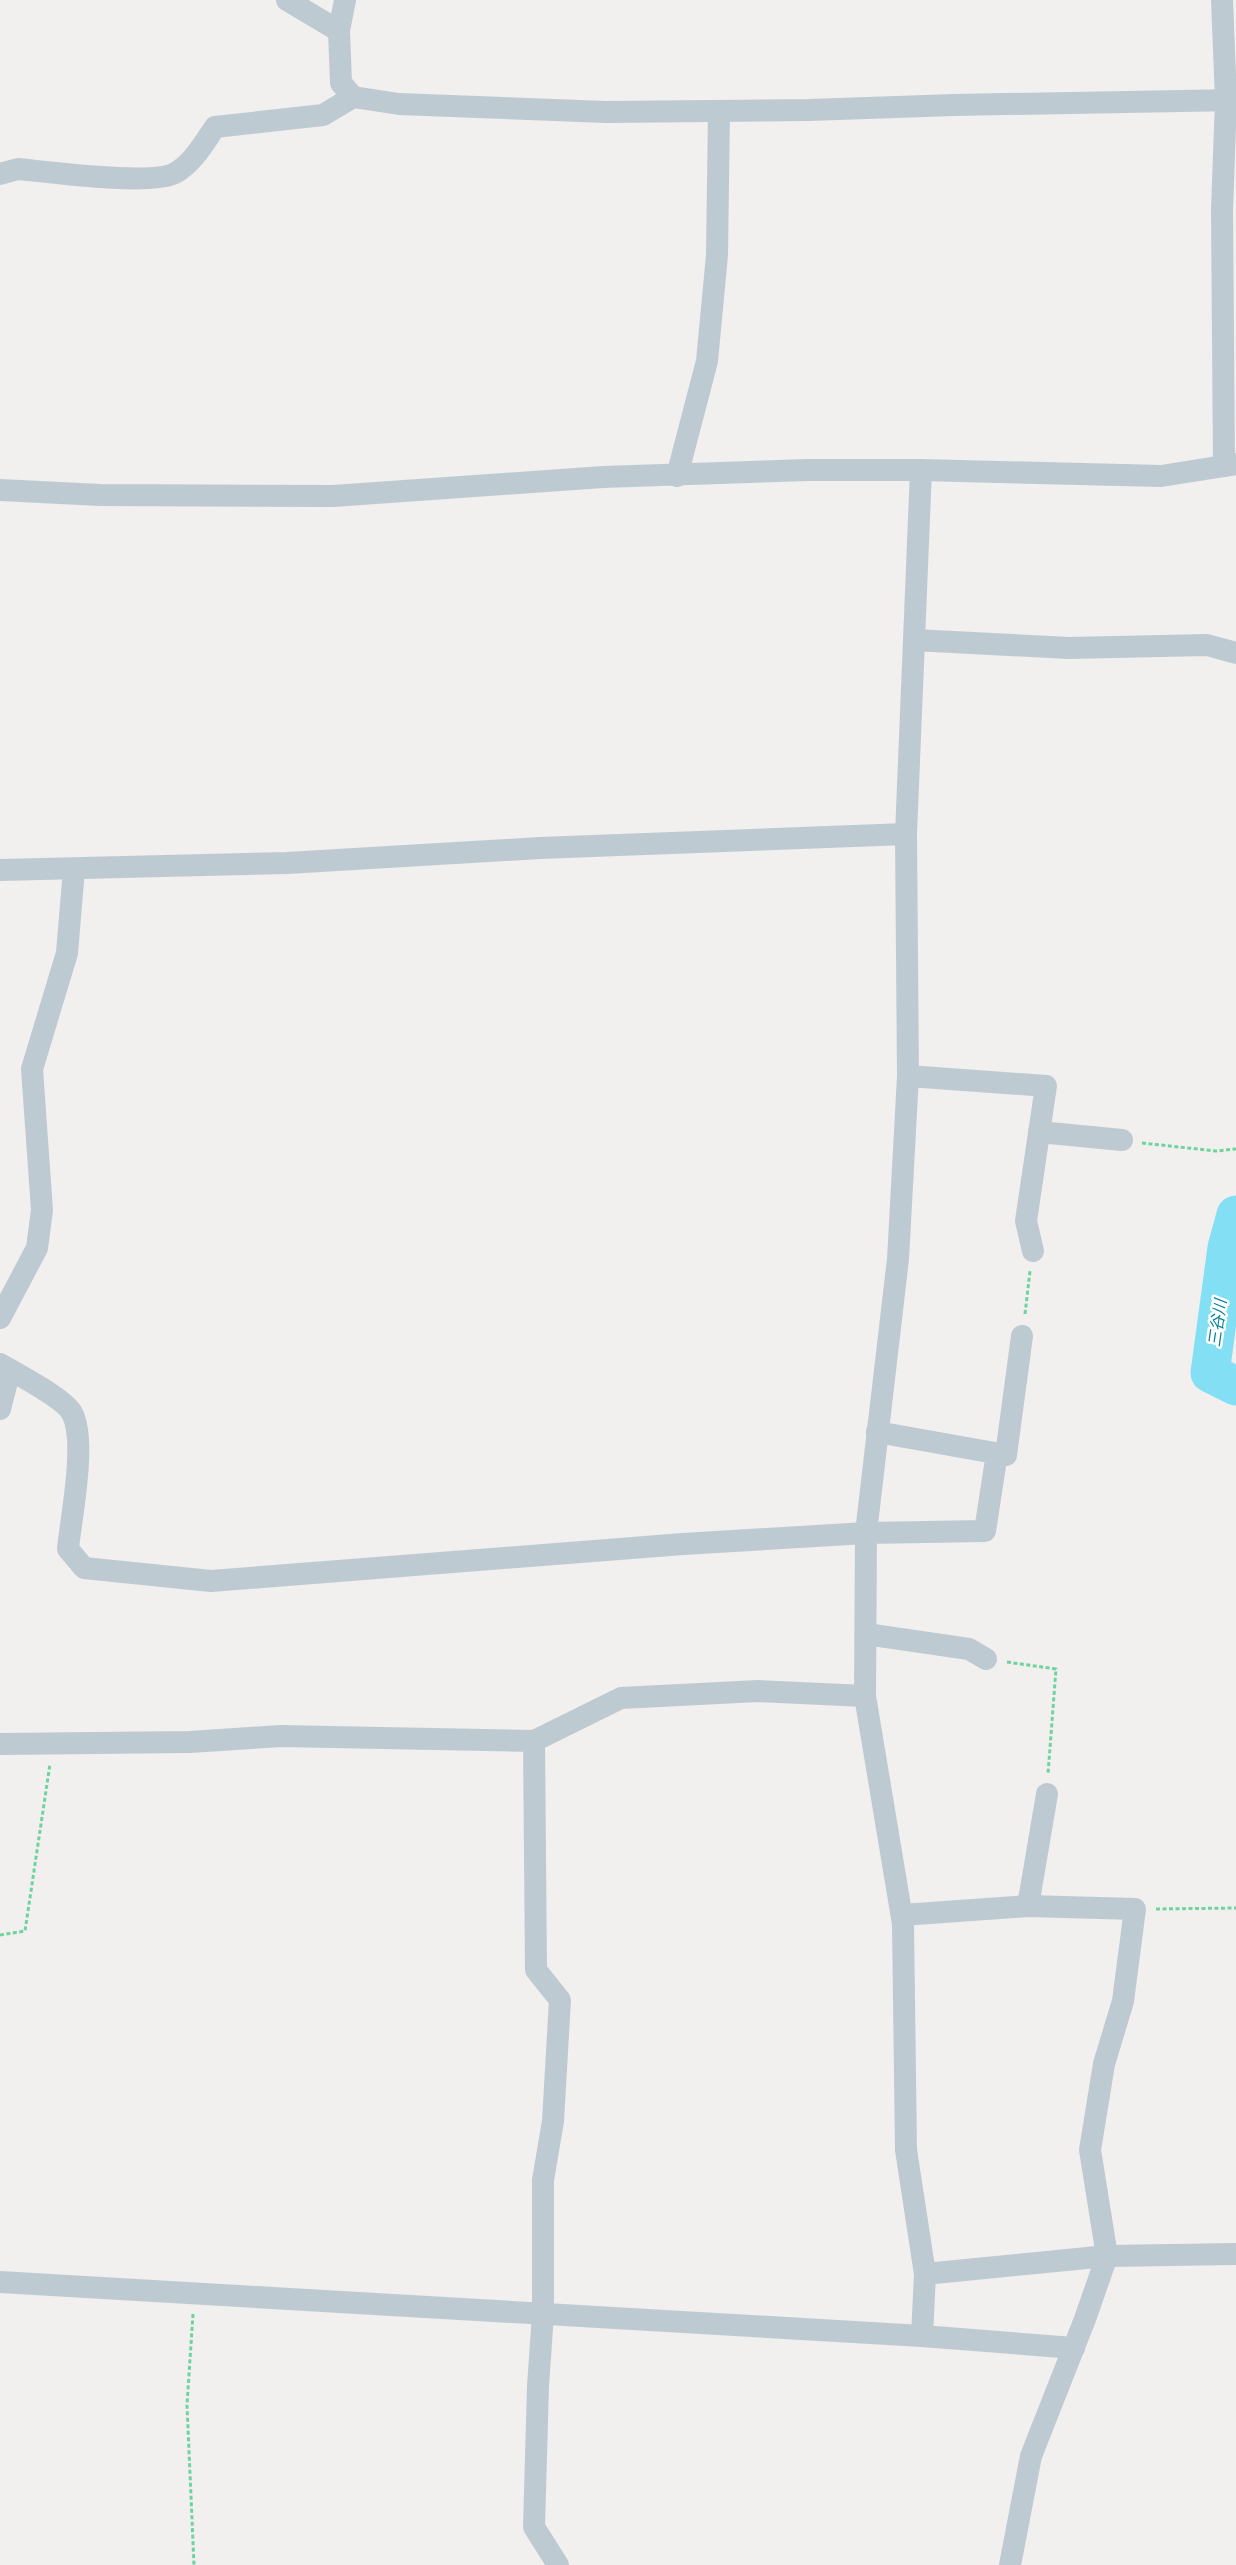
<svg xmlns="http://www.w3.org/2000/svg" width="1236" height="2565" font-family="'PT Sans Narrow','Noto Sans JP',sans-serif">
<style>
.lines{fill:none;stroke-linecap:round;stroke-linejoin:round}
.river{stroke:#83dff4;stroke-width:39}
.path{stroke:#6ed49f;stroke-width:3;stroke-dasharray:4 2.5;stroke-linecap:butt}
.minor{stroke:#becad2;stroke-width:22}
.labels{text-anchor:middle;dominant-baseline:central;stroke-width:5;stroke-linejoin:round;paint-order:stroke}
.water-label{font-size:16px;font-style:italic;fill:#03819d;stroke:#fff}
</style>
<rect width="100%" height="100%" fill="#f2efef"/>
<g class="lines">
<polyline class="river" points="1236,1215 1227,1248 1210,1373 1236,1386"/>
<g class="path">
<polyline points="1142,1143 1216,1151 1236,1149"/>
<polyline points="1025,1314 1030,1271"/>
<polyline points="1007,1662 1056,1669 1048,1774"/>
<polyline points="1156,1909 1236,1908"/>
<polyline points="0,1935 25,1931 50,1764"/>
<polyline points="193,2314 187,2405 194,2565"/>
</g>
<g class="minor">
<polyline points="287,0 339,31"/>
<polyline points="345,0 339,31 341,83 353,97 399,104 606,112 809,110 954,105 1236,100"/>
<polyline points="1222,0 1226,100 1222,210 1224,466"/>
<path d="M0 174 18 169C48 172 152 186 175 173 193 163 204 143 215 127L323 115 353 97"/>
<polyline points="677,476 707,361 717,255 719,111"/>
<polyline points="0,490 100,495 333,496 603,477 808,470 921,470 1161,476 1236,464"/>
<polyline points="914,640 1069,648 1207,645 1236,653"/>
<polyline points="0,870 287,863 540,848 906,834"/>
<polyline points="908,1076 1046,1086 1026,1221 1033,1251"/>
<polyline points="1039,1132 1122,1140"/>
<polyline points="0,1318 37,1248 42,1210 32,1069 67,953 74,869"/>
<path d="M0 1364C16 1373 65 1399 72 1413 87 1441 71 1517 68 1549L84 1568 211 1581 683 1544 866 1533 985 1531 997 1453"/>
<polyline points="0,1409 10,1370"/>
<polyline points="877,1432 1006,1455 1022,1336"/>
<polyline points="866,1634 969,1649 986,1659"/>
<polyline points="534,1741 536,1970 560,2000 553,2121 543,2180 543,2314 538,2386 534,2527 558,2565"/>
<polyline points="0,1744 190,1742 281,1736 534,1741 621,1698 758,1691 865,1696"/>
<polyline points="1028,1906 1047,1794"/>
<polyline points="902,1915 1028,1906 1135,1909 1123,2001 1104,2064 1090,2150 1107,2256 1085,2319 1031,2456 1010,2565"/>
<polyline points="925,2274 1107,2256 1236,2254"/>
<polyline points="0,2282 922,2336 925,2274 906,2150 903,1924 865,1696 866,1533 898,1259 908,1076 906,834 921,470"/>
<polyline points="922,2336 1074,2348"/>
</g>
</g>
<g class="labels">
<g class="water-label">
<text transform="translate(1217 1323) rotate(-82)">三谷川</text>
</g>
</g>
</svg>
